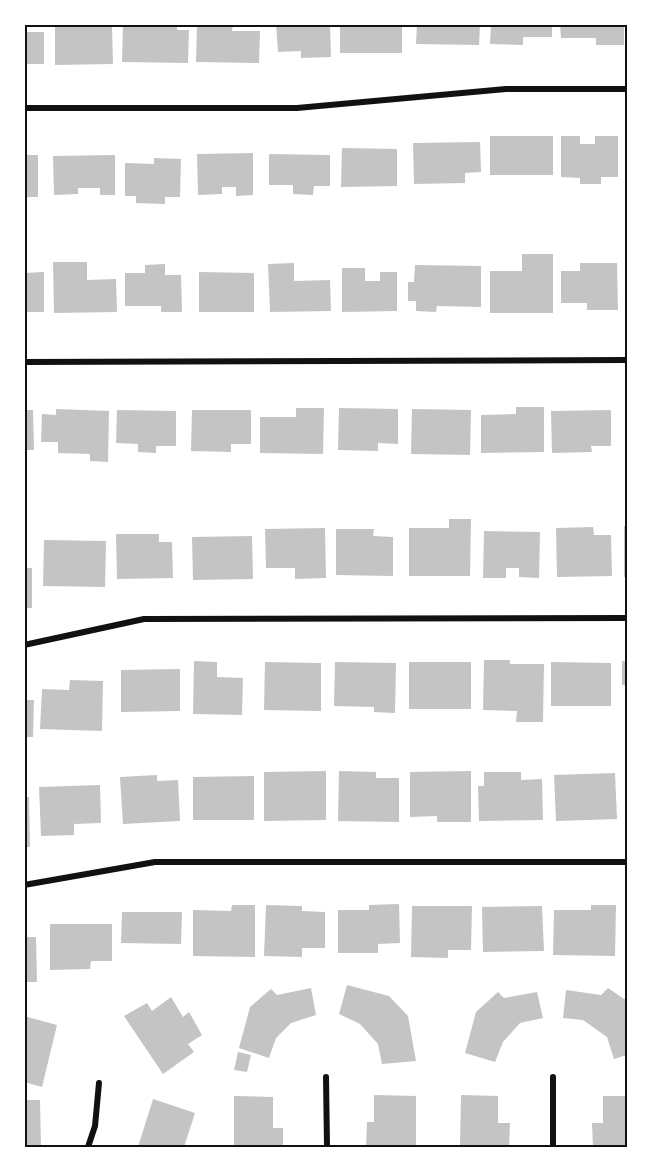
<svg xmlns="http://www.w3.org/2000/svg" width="651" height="1171" font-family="'Libre Baskerville',serif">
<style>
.building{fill:#c4c4c4}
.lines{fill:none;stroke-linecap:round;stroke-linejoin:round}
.minor{stroke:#111;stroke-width:6}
.neatline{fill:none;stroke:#111;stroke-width:2}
</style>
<rect width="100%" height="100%" fill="#fff"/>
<g class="building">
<polygon points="55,24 85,24 85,27 112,27 113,64 55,65"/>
<polygon points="123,24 177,24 177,30 189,30 188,63 122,62"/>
<polygon points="197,24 233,24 232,31 260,31 259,63 196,62"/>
<polygon points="276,24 330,24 331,57 301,58 301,51 278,52"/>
<rect x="340" y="24" width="62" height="29"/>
<polygon points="417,24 480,24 479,45 416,44"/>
<polygon points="491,24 552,24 552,37 523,37 523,45 490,44"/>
<polygon points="560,24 624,24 624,45 596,45 596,38 561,38"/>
<rect x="24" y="32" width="20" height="32"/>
<rect x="490" y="136" width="63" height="39"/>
<polygon points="561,136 580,136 580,144 595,144 595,136 618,136 618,177 601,177 601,184 580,184 580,178 561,177"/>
<polygon points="480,142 481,172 465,173 465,183 414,184 413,143"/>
<polygon points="342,148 397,149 397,186 341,187"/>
<polygon points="253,153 253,195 236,196 236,187 222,187 222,194 198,195 197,154"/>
<polygon points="269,154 330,155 330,186 314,186 313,195 293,194 293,185 269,185"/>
<rect x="24" y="155" width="14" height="42"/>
<polygon points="115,155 115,195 100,195 100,188 78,188 78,194 54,195 53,156"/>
<polygon points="154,158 181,159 180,197 165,197 165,204 136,203 136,196 125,196 125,163 154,164"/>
<polygon points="522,254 553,254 553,313 490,313 490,271 522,271"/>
<polygon points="53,262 87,262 87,280 116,279 117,312 54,313"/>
<polygon points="294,263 294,281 330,280 331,311 270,312 268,264"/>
<polygon points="580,263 617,263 618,310 587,310 587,303 561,303 561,271 580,271"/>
<polygon points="165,264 165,275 181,275 182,312 161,312 161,306 125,306 125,273 145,273 145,265"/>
<polygon points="415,265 481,266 481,307 437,306 436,312 416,311 416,301 408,301 408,282 414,282"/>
<polygon points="342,268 365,268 365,281 380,281 380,272 397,272 397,311 342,312"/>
<polygon points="44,272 44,312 24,312 24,273"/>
<polygon points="199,272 254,273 254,312 199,312"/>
<polygon points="516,407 544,407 544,452 481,453 481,415 516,414"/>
<polygon points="296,408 324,408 323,454 260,453 260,417 296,417"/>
<polygon points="339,408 398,409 398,444 378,443 378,451 338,450"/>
<polygon points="56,409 109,411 108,462 90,461 90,454 58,453 58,442 41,442 42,414 56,415"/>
<polygon points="412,409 471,410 470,455 411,454"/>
<polygon points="24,410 33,410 34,450 24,450"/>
<polygon points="117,410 176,411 176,446 156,446 156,453 138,452 138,444 116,443"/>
<polygon points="192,410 251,410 251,444 231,444 231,452 191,451"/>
<polygon points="611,410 611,446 591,446 592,452 552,453 551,411"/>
<polygon points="449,519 471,519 470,576 409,576 409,528 449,528"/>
<rect x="624" y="526" width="3" height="51"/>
<polygon points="593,527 594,535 611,535 612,576 557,577 556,528"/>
<polygon points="325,528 326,578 295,579 295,568 266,568 265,529"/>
<polygon points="336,529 374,529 373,536 393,537 393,576 336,575"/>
<polygon points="484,531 540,532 539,578 519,577 519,568 506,568 506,578 483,578"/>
<polygon points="116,534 159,534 159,542 172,542 173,578 117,579"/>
<polygon points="252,536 253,579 193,580 192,537"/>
<polygon points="44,540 106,541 105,587 43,586"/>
<rect x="24" y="568" width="8" height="40"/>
<polygon points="484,660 510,660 510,664 544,664 543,722 516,722 517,711 483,710"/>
<polygon points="194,661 217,662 217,677 243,678 242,715 193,714"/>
<rect x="622" y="661" width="5" height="24"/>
<polygon points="265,662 321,663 321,711 264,710"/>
<polygon points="335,662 396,663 395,713 374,712 374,707 334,706"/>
<rect x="409" y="662" width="62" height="47"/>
<polygon points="551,662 611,663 611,706 551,706"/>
<polygon points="180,669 180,711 121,712 121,670"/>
<polygon points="70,680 103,681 102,731 40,729 42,689 69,690"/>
<polygon points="24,700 34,700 33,737 24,737"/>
<polygon points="326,771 326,820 264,821 264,772"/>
<polygon points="339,771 376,772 376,778 399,778 399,822 338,821"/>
<polygon points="471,771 471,822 437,822 437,816 410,817 410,772"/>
<polygon points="484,772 521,772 521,780 542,779 543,820 479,821 478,786 484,786"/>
<polygon points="615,773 617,819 556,821 554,775"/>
<polygon points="157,775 157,781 178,780 180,821 123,824 120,777"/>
<polygon points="254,776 254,820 193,820 193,777"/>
<polygon points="100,785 101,823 74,824 74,835 41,836 39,787"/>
<polygon points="24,797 29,797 30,847 24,847"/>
<polygon points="399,904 400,943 378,944 378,953 338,953 338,910 369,910 369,905"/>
<polygon points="232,905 255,905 255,957 193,956 193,910 231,911"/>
<polygon points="266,905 302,906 302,911 325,912 325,948 302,948 302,957 264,956"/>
<polygon points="591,905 616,905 615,956 553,955 554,910 591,910"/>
<polygon points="412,906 472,906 471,950 448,950 448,958 411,957"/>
<polygon points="542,906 544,951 483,952 482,907"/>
<polygon points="122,912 182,912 181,944 121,943"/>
<polygon points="50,924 112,924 112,961 91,961 90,969 50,970"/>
<polygon points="24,937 36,937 37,982 24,982"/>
<polygon points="347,985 389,996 408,1016 416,1061 382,1064 378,1044 360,1024 339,1014"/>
<polygon points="311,988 316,1015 291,1023 276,1038 269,1058 239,1048 250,1007 271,989 277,995"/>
<polygon points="608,988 627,1001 627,1055 614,1059 607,1037 583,1020 563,1018 566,990 601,995"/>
<polygon points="498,992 504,998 537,992 543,1018 520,1023 503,1042 495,1062 465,1053 476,1012"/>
<polygon points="171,997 183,1017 189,1012 202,1035 188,1044 194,1052 163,1074 124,1016 147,1003 152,1011"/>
<polygon points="24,1016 57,1025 42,1087 24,1082"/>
<polygon points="238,1052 251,1055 247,1072 234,1070"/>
<polygon points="374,1095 416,1096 416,1147 366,1147 367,1122 374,1122"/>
<polygon points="461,1095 498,1096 498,1123 510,1123 509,1147 460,1147"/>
<polygon points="234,1096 273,1097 273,1128 283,1128 283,1147 234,1147"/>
<polygon points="603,1096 627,1096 627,1147 593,1147 592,1123 603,1123"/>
<polygon points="153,1099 195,1113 184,1147 138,1147"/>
<polygon points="24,1100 40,1100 41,1147 24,1147"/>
</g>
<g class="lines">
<g class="minor">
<polyline points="24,108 297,108 506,89 627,89"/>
<polyline points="24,362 627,360"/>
<polyline points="24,645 144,619 627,618"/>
<polyline points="24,885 155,862 627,862"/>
<polyline points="326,1077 327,1147"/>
<polyline points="88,1147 95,1126 99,1083"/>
<polyline points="553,1147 553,1077"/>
</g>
</g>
<rect width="651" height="1171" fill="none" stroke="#ffffff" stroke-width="51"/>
<rect x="26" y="26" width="600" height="1120" class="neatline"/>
</svg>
